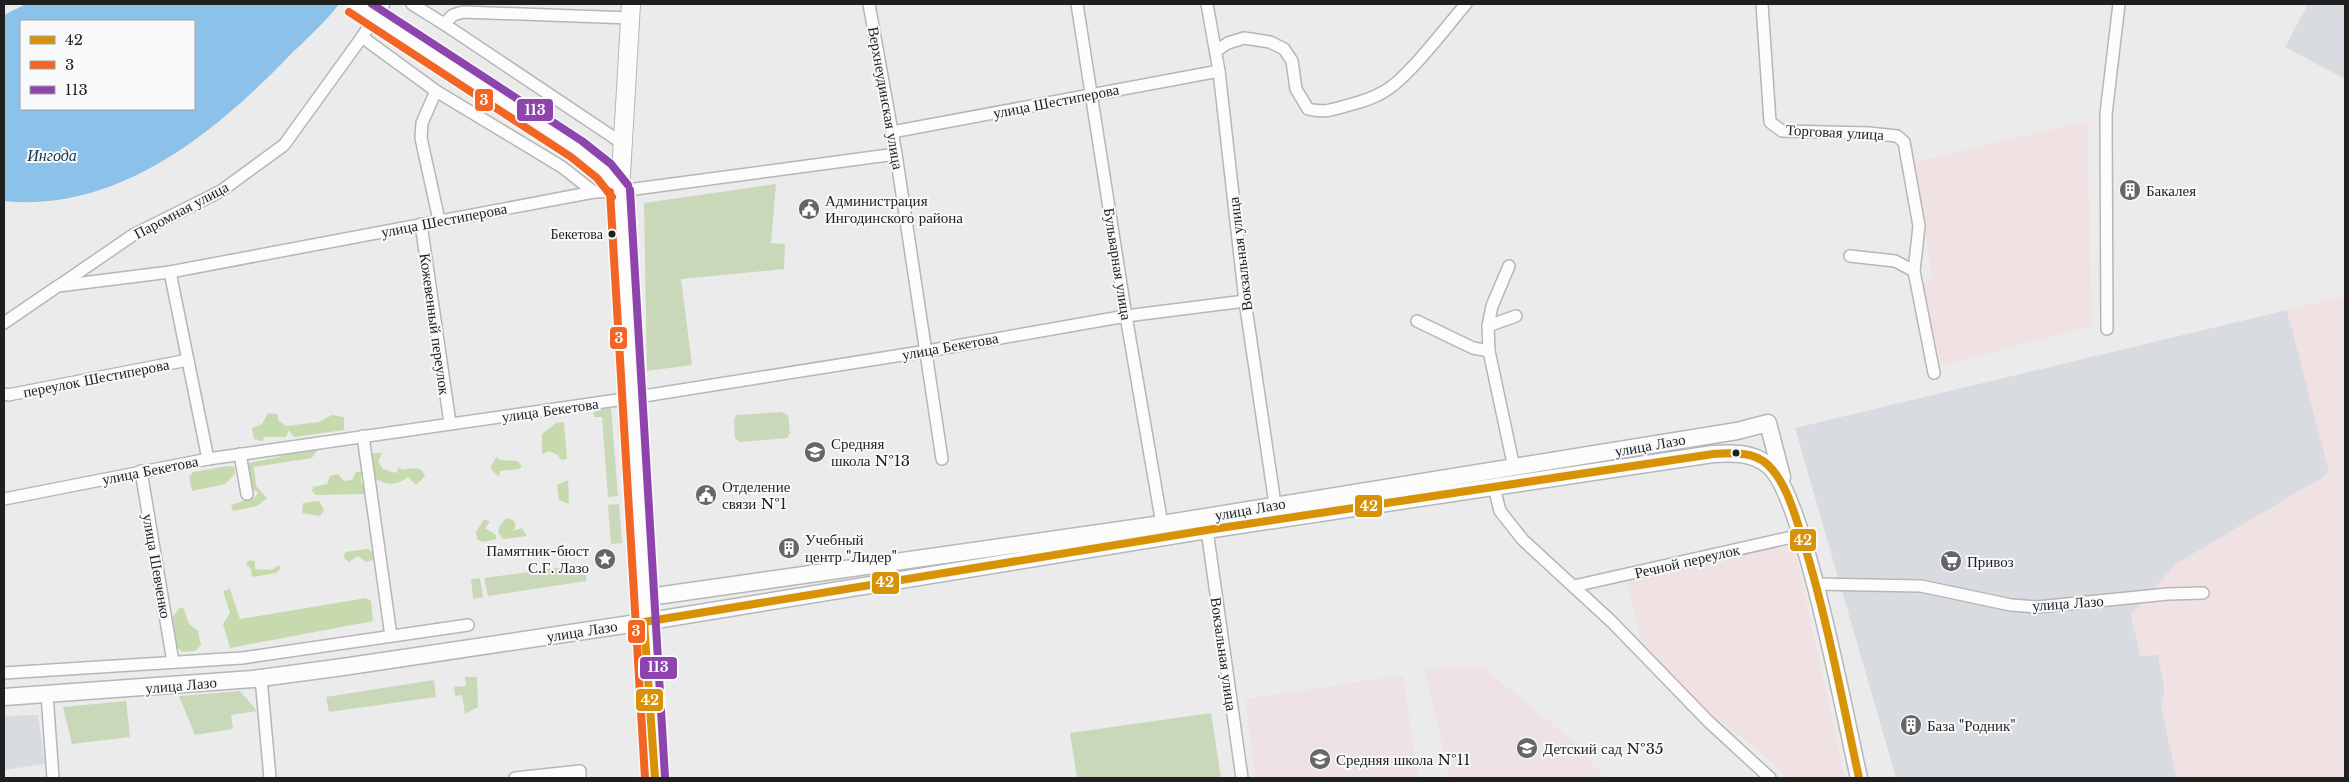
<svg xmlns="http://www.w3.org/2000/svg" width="2349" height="782" font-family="'Libre Baskerville',serif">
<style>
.built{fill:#d8dce1}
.industrial{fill:#f0e2e2}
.education{fill:#efe2e6}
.green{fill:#c9d8b9}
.forest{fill:#c6daae}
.water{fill:#8cc1e9;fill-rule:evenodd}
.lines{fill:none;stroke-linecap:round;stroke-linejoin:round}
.street-casing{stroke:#b6b6b7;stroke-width:14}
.secondary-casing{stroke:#b6b6b7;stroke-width:19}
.primary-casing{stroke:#b6b6b7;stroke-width:20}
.street{stroke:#fcfcfc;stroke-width:11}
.secondary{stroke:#fcfcfc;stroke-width:16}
.primary{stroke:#fcfcfc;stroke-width:18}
.secondary-bridge-casing{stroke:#b6b6b7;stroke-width:19;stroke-linecap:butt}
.secondary-bridge{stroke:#fcfcfc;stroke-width:16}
.bus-1-casing{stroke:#f8f9fa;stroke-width:11}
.bus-2-casing{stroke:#f8f9fa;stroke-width:11}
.bus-3-casing{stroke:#f8f9fa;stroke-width:11}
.bus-1{stroke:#d79205;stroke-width:8}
.bus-2{stroke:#f26522;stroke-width:8}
.bus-3{stroke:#8e44ad;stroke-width:8}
.bus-dot{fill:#1f1f1f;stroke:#f8f9fa;stroke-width:2}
.labels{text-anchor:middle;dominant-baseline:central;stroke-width:4;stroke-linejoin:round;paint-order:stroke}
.bus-label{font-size:14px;fill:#1f1f1f;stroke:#f8f9fa;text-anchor:end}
.street-label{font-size:15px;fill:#1f1f1f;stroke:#f8f9fa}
.poi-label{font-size:15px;fill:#1f1f1f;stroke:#f8f9fa;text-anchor:start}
.water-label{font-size:16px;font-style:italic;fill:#11334a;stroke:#f8f9fa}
.line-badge{stroke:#f8f9fa;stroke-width:2}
.badge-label{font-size:14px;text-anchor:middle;font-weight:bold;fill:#fff}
</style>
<rect width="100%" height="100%" fill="#ebebec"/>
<g class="built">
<polygon points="2308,4 2345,4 2345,79 2285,47"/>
<polygon points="2287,310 2329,471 2158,655 2165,690 2161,706 2177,778 1896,778 1795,428"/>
<polygon points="38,715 45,764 4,770 4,716"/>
</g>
<g class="industrial">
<polygon points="2087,121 2092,326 1941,366 1922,283 1932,279 1915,162"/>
<polygon points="2345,296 2345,778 2177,778 2161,705 2165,690 2158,655 2140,656 2131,614 2177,563 2323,477 2329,471 2287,310"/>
<polygon points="1794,544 1845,778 1786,778 1775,764 1703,707 1642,642 1627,581"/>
</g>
<g class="education">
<polygon points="1483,667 1569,738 1605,778 1450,778 1424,669"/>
<polygon points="1403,675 1418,778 1255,778 1245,699"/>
</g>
<g class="green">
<polygon points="776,184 771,243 785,244 784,269 681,279 692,365 647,371 644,203"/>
<polygon points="611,408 618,496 608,497 602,417 594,417 593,409"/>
<polygon points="781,412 788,415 790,433 787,438 740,442 735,438 734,420 736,415"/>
<polygon points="627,421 630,513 625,514 618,422"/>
<polygon points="619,504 622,543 611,544 608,505"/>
<polygon points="587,564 586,581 488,596 484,578"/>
<polygon points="480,578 483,597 473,599 471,579"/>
<polygon points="465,677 477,677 478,707 465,714 462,695 455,696 454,687 466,686"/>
<polygon points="434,680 436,697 329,712 326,697"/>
<polygon points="240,691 257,711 231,715 233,729 195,735 179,696"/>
<polygon points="126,701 130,737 72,744 63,707"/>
<polygon points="1211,713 1221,778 1077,778 1070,733"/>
</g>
<g class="forest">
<polygon points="268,413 278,414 278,420 286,426 319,422 332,415 344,417 344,430 294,437 289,430 286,437 265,437 262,441 254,439 252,428 262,424"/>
<polygon points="564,422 567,459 561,460 558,455 549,451 542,454 542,434 556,423"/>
<polygon points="314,448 317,450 312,458 254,467 256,486 267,498 257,506 233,511 231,505 255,497 258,492 249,487 246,475 249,463 279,457 289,450"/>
<path d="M372 453H382L378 462 383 469 396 473 399 467 402 470C412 468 421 466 425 476L416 485 408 477C394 487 387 485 372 477L368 465Z"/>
<polygon points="496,457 500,460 517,461 522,466 519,469 500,471 499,477 490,468"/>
<polygon points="228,466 234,467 235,474 225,484 192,491 189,477 193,472"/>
<polygon points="356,472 361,472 361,483 366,487 364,494 316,495 312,491 313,487 327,484 330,476 338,474 344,481 352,480"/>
<polygon points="568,480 569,504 559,500 557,485"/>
<polygon points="319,501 324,510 320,516 302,513 303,503"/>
<polygon points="507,518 513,520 516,525 513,531 522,528 527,536 503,539 498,532 500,525"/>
<polygon points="484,519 490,522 485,528 496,535 496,539 482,542 477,539 476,532"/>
<polygon points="368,549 374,553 375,559 366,562 358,556 349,562 344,558 345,552"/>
<polygon points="249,560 255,561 255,569 272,570 279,565 281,568 276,573 252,577 251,569 246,564"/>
<polygon points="230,589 240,619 366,598 371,601 373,621 230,648 223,624 230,613 223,591"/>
<polygon points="180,607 184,609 189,624 198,631 201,645 195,651 183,652 176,647 172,618"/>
</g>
<path class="water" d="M26 4H339C325 23 306 39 289 56 215 133 117 213 4 201V15ZM21 21H194V109H21Z"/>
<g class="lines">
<g class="street-casing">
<g id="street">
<polyline points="412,4 444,24 453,15 463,12 630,18"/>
<polyline points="869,4 896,154 942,459"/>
<polyline points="1077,4 1126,316 1162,524"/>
<polyline points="1207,4 1219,71 1245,301 1275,504"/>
<polyline points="1762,4 1770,122 1782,131 1869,133 1897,136 1904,142 1919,226 1914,271 1934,373"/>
<polyline points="444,24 622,143"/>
<polyline points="362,37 436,91 562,167 594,192"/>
<path d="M1216 51 1228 43 1244 38 1270 42 1284 49 1292 61 1296 89 1308 109C1325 113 1332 110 1349 105 1361 102 1374 98 1385 91 1410 76 1445 28 1466 4"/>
<polyline points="436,91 422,123 421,138 439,220"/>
<polyline points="892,132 1219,71"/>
<polyline points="421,224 450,423"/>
<polyline points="1850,256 1895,261 1914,271"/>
<polyline points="1509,266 1492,306 1488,326 1489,351 1514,468"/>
<polyline points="170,272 208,459"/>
<polyline points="60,285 133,235 221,191 284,145 362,37 384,4"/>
<polyline points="1417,321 1473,348 1489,351"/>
<polyline points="4,323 58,286 170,272 594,192 620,191 896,154"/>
<polyline points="1488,326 1516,316"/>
<polyline points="2107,329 2106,114 2119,4"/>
<polyline points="4,394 8,395 188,360"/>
<polyline points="363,436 391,636"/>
<polyline points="240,454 247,494"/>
<polyline points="141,471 173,662"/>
<polyline points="1494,487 1500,511 1523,540 1612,622 1708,721 1770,778"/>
<polyline points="4,499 208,459 631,398 927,351 1126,316 1245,301"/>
<polyline points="1207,530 1242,778"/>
<polyline points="1815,584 1921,586 2011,605 2037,607 2168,594 2203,593"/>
<polyline points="1574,586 1801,535"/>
<polyline points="4,673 242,658 468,625"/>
<polyline points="261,678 270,778"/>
<polyline points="47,694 53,778"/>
<polyline points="515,778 580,771 580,778"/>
</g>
</g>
<g class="secondary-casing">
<g id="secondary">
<polyline points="405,36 577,149 604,171 620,191"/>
<polyline points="642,598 1162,524 1737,431 1768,423 1782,477"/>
<path d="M4 697 253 679 343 667 644 622 1207 530 1713 454C1733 453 1752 452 1768 465 1804 493 1846 723 1859 778"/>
</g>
</g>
<g class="primary-casing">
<polyline id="primary" points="631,4 620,191 644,622 655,778"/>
</g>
<use href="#street" class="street"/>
<use href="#secondary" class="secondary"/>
<use href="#primary" class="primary"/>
<g class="secondary-bridge-casing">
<polyline id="secondary-bridge" points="354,4 405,36"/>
</g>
<use href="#secondary-bridge" class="secondary-bridge"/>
<g class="bus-1-casing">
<g id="bus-1">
<path d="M644 622 1207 530 1713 454C1731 453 1754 451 1768 465 1787 483 1795 516 1803 540 1827 618 1842 699 1859 778"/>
<polyline points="644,622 655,778"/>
</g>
</g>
<g class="bus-2-casing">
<g id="bus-2">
<polyline points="349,12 571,157 597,178 612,197"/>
<polyline points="610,192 645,778"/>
</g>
</g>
<g class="bus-3-casing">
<g id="bus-3">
<polyline points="372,4 582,141 611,164 628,185"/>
<polyline points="630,190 665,777"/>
</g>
</g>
<use href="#bus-1" class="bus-1"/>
<use href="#bus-2" class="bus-2"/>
<use href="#bus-3" class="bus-3"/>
</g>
<defs>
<g id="building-disc" transform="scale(1.125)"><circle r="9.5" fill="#666667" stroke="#f8f9fa"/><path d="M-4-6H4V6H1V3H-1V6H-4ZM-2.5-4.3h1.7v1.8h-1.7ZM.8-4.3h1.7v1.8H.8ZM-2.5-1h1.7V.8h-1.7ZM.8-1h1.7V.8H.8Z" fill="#fff"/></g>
<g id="civic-disc" transform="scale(1.125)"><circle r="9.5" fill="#666667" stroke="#f8f9fa"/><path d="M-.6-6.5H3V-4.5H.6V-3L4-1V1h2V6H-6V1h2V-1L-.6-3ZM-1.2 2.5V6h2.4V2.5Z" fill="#fff"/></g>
<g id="school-disc" transform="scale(1.125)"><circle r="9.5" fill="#666667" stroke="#f8f9fa"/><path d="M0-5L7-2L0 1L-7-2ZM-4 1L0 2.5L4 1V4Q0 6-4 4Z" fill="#fff"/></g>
<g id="sight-disc" transform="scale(1.125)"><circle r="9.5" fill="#666667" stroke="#f8f9fa"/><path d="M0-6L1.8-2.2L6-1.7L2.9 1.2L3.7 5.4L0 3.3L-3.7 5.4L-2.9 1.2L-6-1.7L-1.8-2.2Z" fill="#fff"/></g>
<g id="supermarket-disc" transform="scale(1.125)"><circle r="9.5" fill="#666667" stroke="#f8f9fa"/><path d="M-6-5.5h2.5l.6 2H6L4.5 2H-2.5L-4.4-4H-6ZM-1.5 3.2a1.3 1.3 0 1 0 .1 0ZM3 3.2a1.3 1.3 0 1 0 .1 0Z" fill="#fff"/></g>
</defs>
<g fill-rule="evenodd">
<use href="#building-disc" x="2130" y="190"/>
<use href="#civic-disc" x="809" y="209"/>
<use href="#school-disc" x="815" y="452"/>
<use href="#civic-disc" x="706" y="495"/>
<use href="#building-disc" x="789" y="548"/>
<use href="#sight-disc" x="605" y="559"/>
<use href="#supermarket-disc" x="1951" y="561"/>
<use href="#building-disc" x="1911" y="725"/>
<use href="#school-disc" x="1527" y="748"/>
<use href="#school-disc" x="1320" y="759"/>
</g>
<g class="bus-dot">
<circle cx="612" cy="234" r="4.5"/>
<circle cx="1736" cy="453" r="4.5"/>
</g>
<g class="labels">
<g class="bus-label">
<text x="603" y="234">Бекетова</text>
</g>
<g class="street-label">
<text transform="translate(886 98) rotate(80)">Верхнеудинская улица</text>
<text transform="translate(1056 101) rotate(-11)">улица Шестиперова</text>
<text transform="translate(1835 132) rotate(3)">Торговая улица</text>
<text transform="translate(181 210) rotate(-28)">Паромная улица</text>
<text transform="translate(444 220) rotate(-11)">улица Шестиперова</text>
<text transform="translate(1240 254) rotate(-97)">Вокзальная улица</text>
<text transform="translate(1118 264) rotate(81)">Бульварная улица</text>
<text transform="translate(435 324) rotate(82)">Кожевенный переулок</text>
<text transform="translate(950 346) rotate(-10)">улица Бекетова</text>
<text transform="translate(96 378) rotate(-11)">переулок Шестиперова</text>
<text transform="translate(550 410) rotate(-8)">улица Бекетова</text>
<text transform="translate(1650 445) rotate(-10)">улица Лазо</text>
<text transform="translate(150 470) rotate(-11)">улица Бекетова</text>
<text transform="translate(1250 509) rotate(-10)">улица Лазо</text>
<text transform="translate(1687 561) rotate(-13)">Речной переулок</text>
<text transform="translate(157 566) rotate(80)">улица Шевченко</text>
<text transform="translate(2068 603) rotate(-4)">улица Лазо</text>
<text transform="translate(582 631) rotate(-9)">улица Лазо</text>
<text transform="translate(1224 654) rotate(82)">Вокзальная улица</text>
<text transform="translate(181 685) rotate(-5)">улица Лазо</text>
</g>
<g class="poi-label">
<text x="2146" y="190">Бакалея</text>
<text x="825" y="200">Администрация<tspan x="825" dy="17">Ингодинского района</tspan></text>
<text x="831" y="443">Средняя<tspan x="831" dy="17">школа №13</tspan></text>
<text x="722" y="486">Отделение<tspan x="722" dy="17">связи №1</tspan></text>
<text x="805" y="539">Учебный<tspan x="805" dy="17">центр "Лидер"</tspan></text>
<text x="589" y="550" text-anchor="end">Памятник-бюст<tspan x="589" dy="17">С.Г. Лазо</tspan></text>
<text x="1967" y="561">Привоз</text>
<text x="1927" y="725">База "Родник"</text>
<text x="1543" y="748">Детский сад №35</text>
<text x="1336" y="759">Средняя школа №11</text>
</g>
<g class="water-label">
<text x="52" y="155">Ингода</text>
</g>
</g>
<g class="line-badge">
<rect x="474" y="88" width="20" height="24" rx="5" fill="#f26522"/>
<rect x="516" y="98" width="38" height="24" rx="5" fill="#8e44ad"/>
<rect x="609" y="326" width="19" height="24" rx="5" fill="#f26522"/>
<rect x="1354" y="494" width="29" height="24" rx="5" fill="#d79205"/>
<rect x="1789" y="528" width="28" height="24" rx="5" fill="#d79205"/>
<rect x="871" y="571" width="29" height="24" rx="5" fill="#d79205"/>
<rect x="627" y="619" width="19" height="25" rx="5" fill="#f26522"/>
<rect x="639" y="656" width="39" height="24" rx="5" fill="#8e44ad"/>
<rect x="635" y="688" width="29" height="24" rx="5" fill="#d79205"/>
</g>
<g class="badge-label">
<text x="484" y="105">3</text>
<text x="535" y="115">113</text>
<text x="619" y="343">3</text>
<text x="1369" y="511">42</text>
<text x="1803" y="545">42</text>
<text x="885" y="587">42</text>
<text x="636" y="636">3</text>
<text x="658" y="672">113</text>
<text x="650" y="705">42</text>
</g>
<rect width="2349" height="782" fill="none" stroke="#1f1f1f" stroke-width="10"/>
<rect x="20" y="20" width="175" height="90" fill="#f8f9fa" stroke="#a1a2a2"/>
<rect x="30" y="36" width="25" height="8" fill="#d79205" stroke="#a1a2a2"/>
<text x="65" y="45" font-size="15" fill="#1f1f1f">42</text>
<rect x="30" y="61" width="25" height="8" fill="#f26522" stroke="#a1a2a2"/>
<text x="65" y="70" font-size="15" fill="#1f1f1f">3</text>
<rect x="30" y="86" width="25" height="8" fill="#8e44ad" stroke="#a1a2a2"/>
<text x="65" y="95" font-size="15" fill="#1f1f1f">113</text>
</svg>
